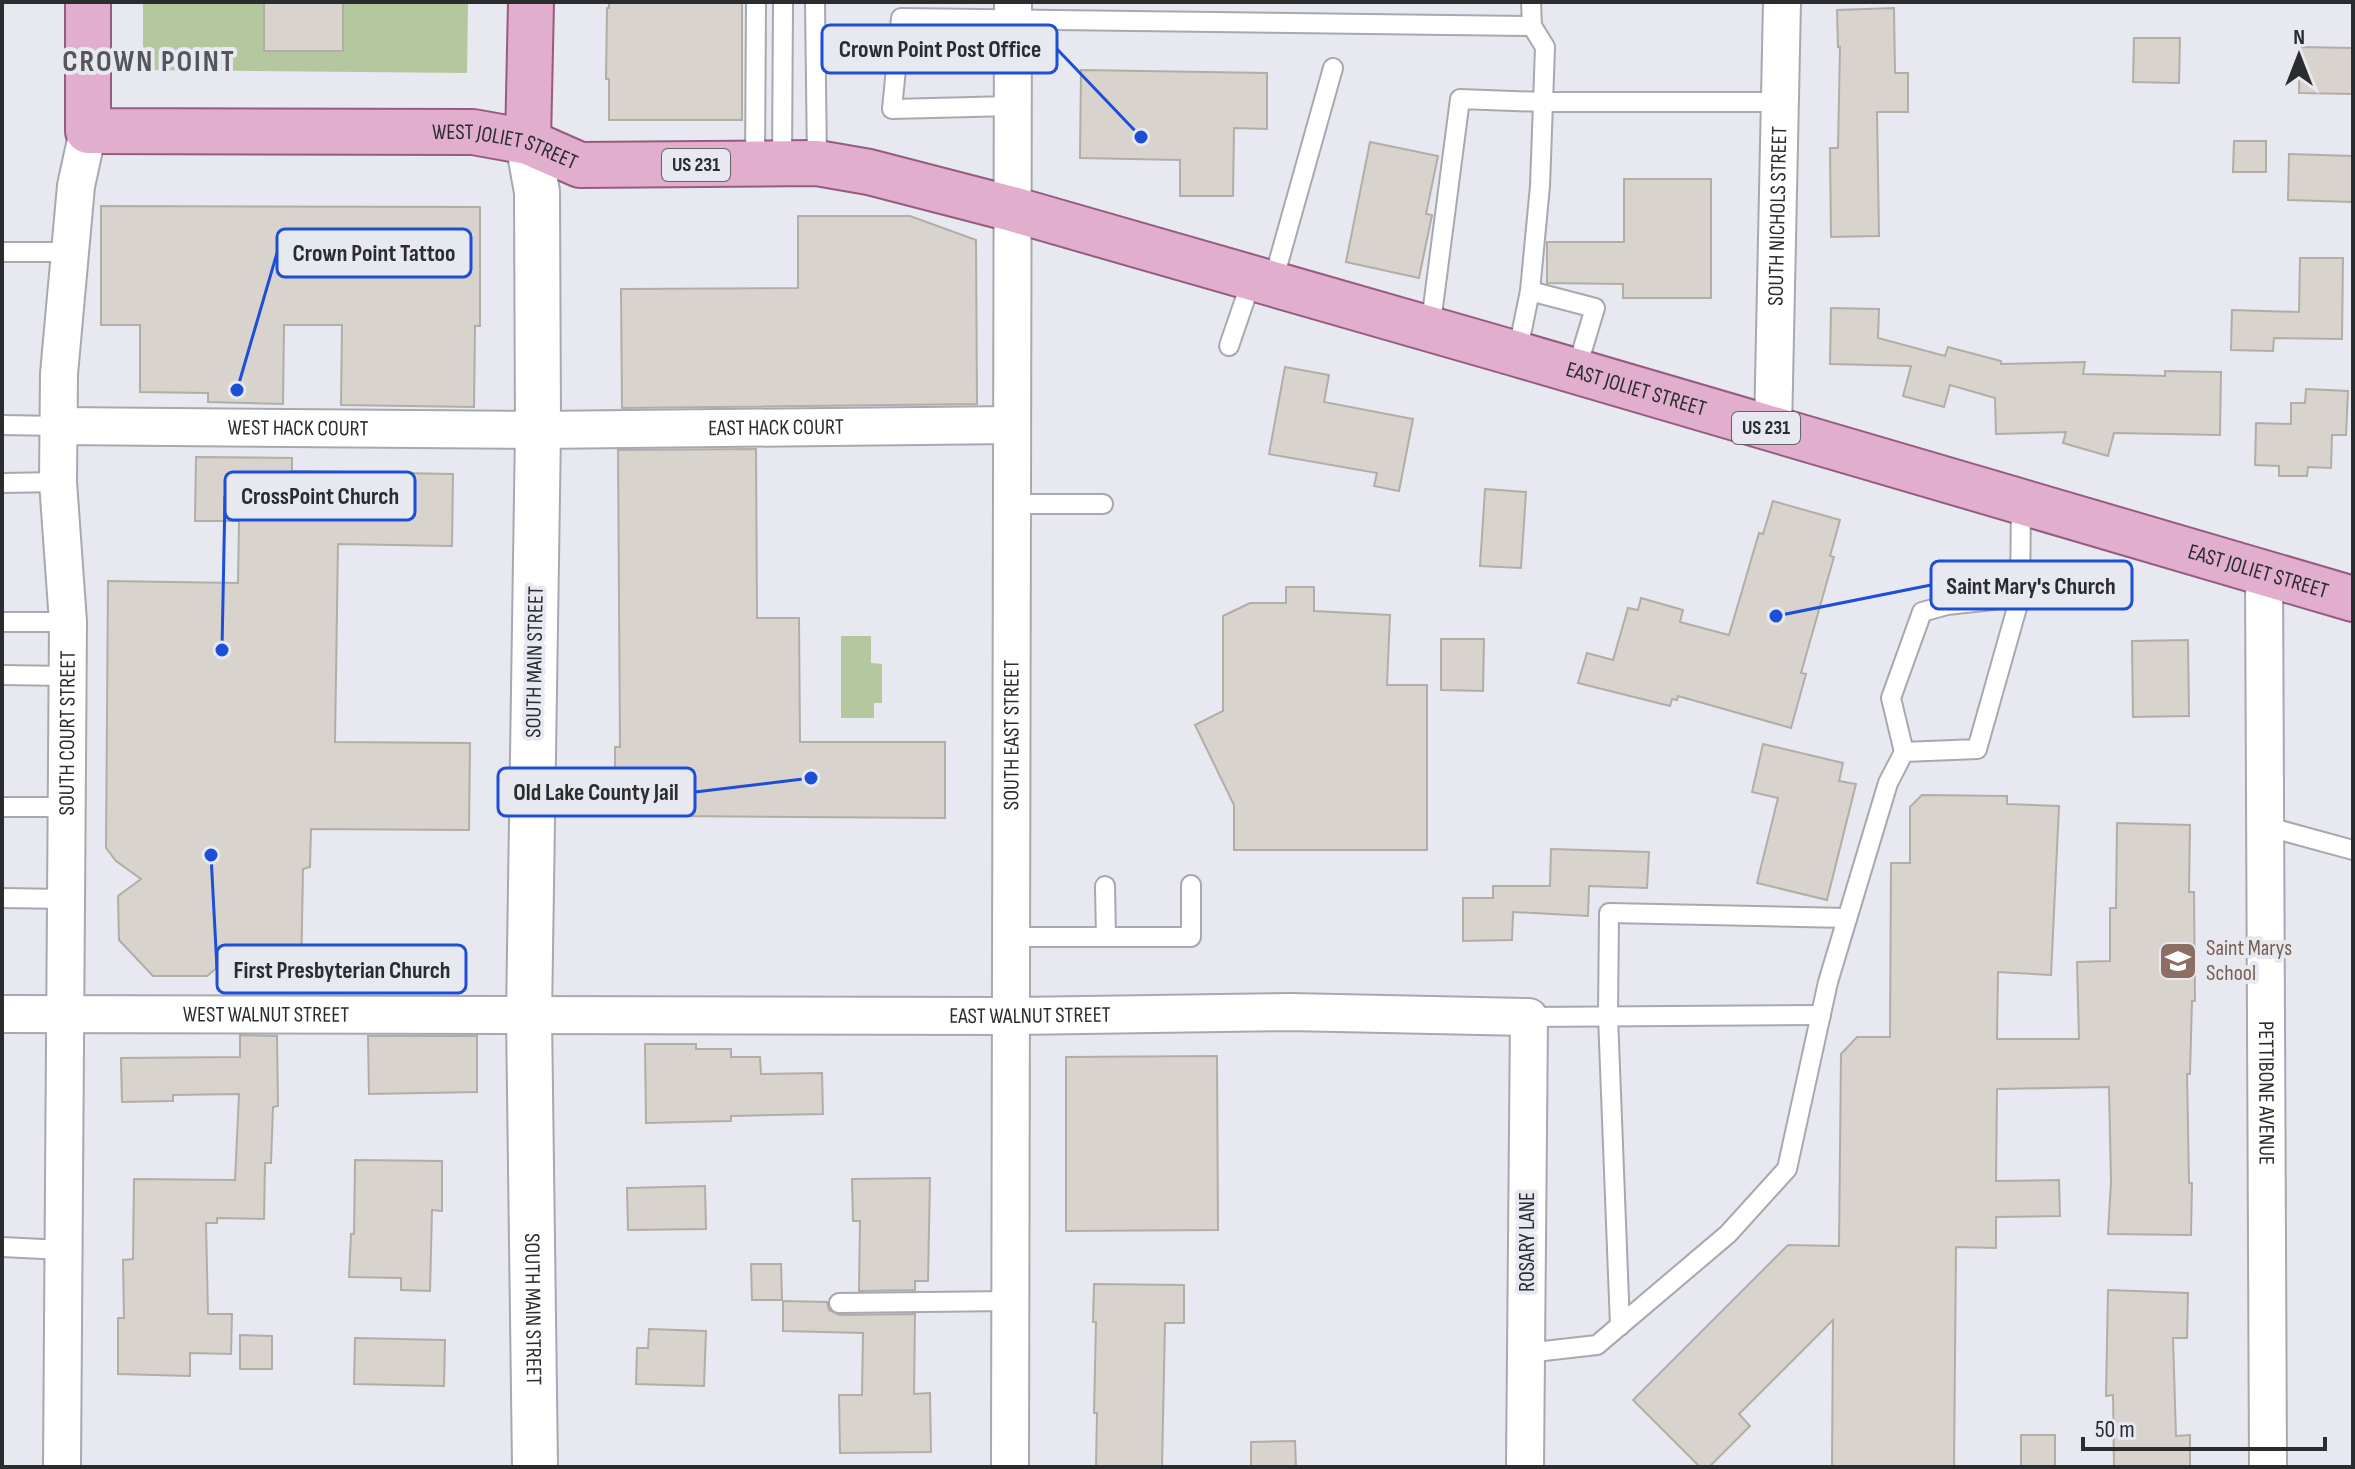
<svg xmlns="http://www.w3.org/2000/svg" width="2355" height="1469" font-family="'Sofia Sans Condensed',sans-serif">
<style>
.green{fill:#b4c79e}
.building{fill:#d8d3cc;stroke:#b3ada7;stroke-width:2}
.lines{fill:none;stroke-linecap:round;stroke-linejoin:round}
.service-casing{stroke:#a7a8b0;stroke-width:22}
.minor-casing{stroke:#a7a8b0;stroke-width:40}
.tertiary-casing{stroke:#a7a8b0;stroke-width:48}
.primary-casing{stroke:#945d7f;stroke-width:48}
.service{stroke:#fff;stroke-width:18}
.minor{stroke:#fff;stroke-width:36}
.tertiary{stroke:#fff;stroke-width:44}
.primary{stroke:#e1aecd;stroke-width:44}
.labels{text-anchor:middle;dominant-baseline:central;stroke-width:8;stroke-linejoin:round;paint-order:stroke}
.shield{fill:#e7e8f0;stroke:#636468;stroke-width:2}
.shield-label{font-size:20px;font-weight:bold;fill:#2b2c2e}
.street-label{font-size:22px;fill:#2b2c2e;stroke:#e7e8f0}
.education-label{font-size:22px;fill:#785e54;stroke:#e7e8f0;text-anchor:start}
.district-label{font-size:30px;font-weight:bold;letter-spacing:2px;fill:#54565c;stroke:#e7e8f0}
.leader{fill:none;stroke:#1d4ed8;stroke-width:3}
.callout-dot{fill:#1d4ed8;stroke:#e7e8f0;stroke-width:3}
.callout{fill:#e7e8f0;stroke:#1d4ed8;stroke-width:3}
.callout-label{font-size:24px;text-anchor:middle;font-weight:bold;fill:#2b2c2e}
</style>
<rect width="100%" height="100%" fill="#e7e8f0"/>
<g class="green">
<polygon points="143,2 264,2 264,51 343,2 468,2 467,73 143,70"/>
<polygon points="841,636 871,636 871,663 882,664 882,703 874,703 874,718 841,718"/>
</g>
<g class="building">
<rect x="264" y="2" width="79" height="49"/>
<polygon points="609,2 742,2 742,120 609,120 609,79 606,79 607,8 609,8"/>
<polygon points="1894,8 1895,73 1908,73 1908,112 1877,112 1879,236 1831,237 1830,148 1838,148 1840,47 1838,47 1837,10"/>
<polygon points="2134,38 2180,38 2179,83 2133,82"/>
<polygon points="2300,47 2353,48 2353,94 2299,93"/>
<polygon points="1081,70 1267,73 1267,129 1234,128 1233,196 1180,196 1180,160 1080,158"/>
<polygon points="2234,141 2266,141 2266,172 2233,172"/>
<polygon points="1370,142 1438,156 1426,214 1432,215 1419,278 1346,262"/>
<polygon points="2289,154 2353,156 2353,202 2288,200"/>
<polygon points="1624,179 1711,179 1711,298 1623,298 1623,284 1547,283 1547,242 1624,242"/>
<polygon points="101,206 480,207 480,326 475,326 474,407 341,405 342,325 284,325 283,404 208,402 208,393 140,392 140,325 101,325"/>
<polygon points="798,216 910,216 976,240 977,404 622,408 621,289 798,288"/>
<polygon points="2300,258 2343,258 2342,339 2274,338 2273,351 2231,350 2232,310 2299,312"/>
<polygon points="1831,308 1879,309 1878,338 1945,356 1948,347 2001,361 2001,364 2085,362 2083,374 2165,376 2165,371 2221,372 2220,435 2114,433 2108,456 2063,443 2066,432 1996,434 1995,398 1950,385 1944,407 1903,396 1911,366 1830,364"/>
<polygon points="1285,367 1329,375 1324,402 1413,419 1399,491 1374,486 1377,473 1269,454"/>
<polygon points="2306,389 2348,391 2346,435 2332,435 2331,468 2308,467 2307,476 2279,476 2279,466 2255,465 2256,423 2291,424 2291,403 2305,403"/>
<polygon points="756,449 757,618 799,618 800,742 945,742 945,818 677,816 677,809 615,809 615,747 620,747 618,450"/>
<polygon points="196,457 292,458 292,471 453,474 452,546 338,544 335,742 470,743 469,830 311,829 310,867 303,869 301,976 242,975 242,947 207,976 153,976 119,940 118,896 141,879 116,861 106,848 108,581 238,583 239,521 195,521"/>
<polygon points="1485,489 1526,492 1521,568 1480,566"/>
<polygon points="1773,501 1840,520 1830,556 1834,557 1801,673 1806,674 1791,728 1678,696 1677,700 1672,699 1670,706 1578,683 1587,653 1613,660 1628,608 1638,610 1641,598 1683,610 1680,622 1729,635 1759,533 1763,534"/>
<polygon points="1286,587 1314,587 1314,611 1390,615 1387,685 1427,685 1427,850 1234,850 1234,805 1195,725 1223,711 1223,616 1250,603 1286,603"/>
<polygon points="1441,639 1484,639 1483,691 1441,690"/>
<polygon points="2188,640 2189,716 2133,717 2132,641"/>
<polygon points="1763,744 1843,763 1839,781 1856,784 1827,900 1757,883 1778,798 1752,792"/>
<polygon points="1922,795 2007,796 2007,804 2059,806 2051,975 1998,972 1997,1039 2079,1039 2077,962 2110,961 2110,908 2116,908 2117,823 2190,825 2189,892 2194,892 2195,1001 2192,1001 2190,1074 2187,1074 2189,1183 2192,1183 2191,1235 2108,1234 2111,1182 2109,1087 1997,1089 1996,1181 2059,1180 2060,1216 1996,1217 1996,1248 1956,1247 1954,1467 1832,1467 1833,1320 1739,1414 1750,1426 1709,1467 1700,1467 1633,1400 1788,1245 1839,1246 1841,1054 1857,1037 1890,1037 1891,863 1910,863 1910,807"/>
<polygon points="1551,849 1649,852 1647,888 1589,886 1588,916 1513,912 1512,940 1463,941 1463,898 1493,898 1493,886 1550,886"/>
<polygon points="240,1035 277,1036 278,1106 273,1107 271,1163 265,1163 264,1219 217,1218 217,1223 206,1223 208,1314 232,1314 231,1354 190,1353 190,1376 118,1374 118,1318 124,1318 123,1260 133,1259 134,1179 235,1180 239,1094 173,1095 173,1101 122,1102 121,1058 240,1057"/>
<polygon points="368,1036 477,1036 477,1092 369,1094"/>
<polygon points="645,1044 696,1044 696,1049 731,1049 731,1057 760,1057 761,1074 822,1073 823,1114 731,1116 731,1121 646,1123"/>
<polygon points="1217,1056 1218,1230 1066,1231 1066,1057"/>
<polygon points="355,1160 442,1161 442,1211 432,1210 430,1291 401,1290 401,1278 349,1277 351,1234 354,1234"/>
<polygon points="930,1178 928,1281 915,1281 915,1290 859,1291 860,1221 853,1221 852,1179"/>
<polygon points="705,1186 706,1229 628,1230 627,1188"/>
<polygon points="751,1264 781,1264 782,1300 752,1300"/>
<polygon points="1094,1284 1184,1285 1184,1323 1165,1323 1162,1467 1096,1467 1097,1413 1094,1413 1096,1322 1093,1322"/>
<polygon points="2108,1290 2188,1293 2187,1338 2173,1338 2176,1436 2190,1435 2190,1467 2114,1467 2113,1395 2106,1396"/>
<polygon points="783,1301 827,1302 829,1310 839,1315 915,1314 914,1394 930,1393 931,1452 840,1453 839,1395 862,1395 863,1333 783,1331"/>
<polygon points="649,1329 706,1331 704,1386 636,1384 637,1348 648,1348"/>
<polygon points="240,1335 272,1336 272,1369 240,1369"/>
<polygon points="355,1338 445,1340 444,1386 354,1384"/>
<rect x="2021" y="1435" width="34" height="32"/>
<polygon points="1295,1441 1296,1467 1251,1467 1251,1442"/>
</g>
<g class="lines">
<g class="service-casing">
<g id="service">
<polyline points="815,2 817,163"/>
<polyline points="1012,106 892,109 901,18 1532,26 1531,2"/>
<polyline points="782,164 783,2"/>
<polyline points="755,165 756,2"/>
<polyline points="2,252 71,252"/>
<polyline points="1272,285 1333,68"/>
<polyline points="1530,291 1595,308 1576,371"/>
<polyline points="1430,330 1460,99 1543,102 1780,102"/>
<polyline points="1229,346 1252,279"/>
<polyline points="1517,354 1530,291 1540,186 1545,47 1532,26"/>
<polyline points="2,425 58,426"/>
<polyline points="2,483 58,482"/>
<polyline points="1012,504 1103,504"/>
<polyline points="2,622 68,622"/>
<polyline points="2,675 67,676"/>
<polyline points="1904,752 1891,698 1922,612 1947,605 2020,597"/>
<polyline points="2,807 66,807"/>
<polyline points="2265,826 2353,850"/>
<polyline points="2,898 66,899"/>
<polyline points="1011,937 1106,937 1105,886"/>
<polyline points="1106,937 1191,937 1191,885"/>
<polyline points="1529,1017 1821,1015"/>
<polyline points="2,1247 63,1250"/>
<polyline points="839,1303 1010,1301"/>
<polyline points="1620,1326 1608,1016 1609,913 1847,918"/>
<polyline points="1526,1353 1597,1345 1728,1234 1787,1169 1828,982 1888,783 1904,752 1977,749 2020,597 2021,502"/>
</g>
</g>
<g class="minor-casing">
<g id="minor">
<path id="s1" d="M58 426 538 430 1012 425"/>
<path id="s2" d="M1773 430 1782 2"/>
<path id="s3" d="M2264 573 2268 1467"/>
<path id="s4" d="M2 1014 1010 1016 1290 1012 1529 1017 1525 1467"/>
<path id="s5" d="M62 1467 68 622 58 482 59 374 76 186 88 131"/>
<path id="s6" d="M1010 1467 1013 2"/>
</g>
</g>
<g class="tertiary-casing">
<g id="tertiary">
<path id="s7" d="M528 142 537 192 538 430 529 1016 535 1467"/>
</g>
</g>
<g class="primary-casing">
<g id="primary">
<path id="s8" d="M88 2V131L473 132 528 142 580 165 817 163 869 172 1012 209 1517 354 2353 599"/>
<polyline points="528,142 531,2"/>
</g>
</g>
<use href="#service" class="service"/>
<use href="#minor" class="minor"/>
<use href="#tertiary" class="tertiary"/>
<use href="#primary" class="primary"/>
</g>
<defs>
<g id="school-square" transform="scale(2)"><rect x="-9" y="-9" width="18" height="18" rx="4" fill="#8d6e63" stroke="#e7e8f0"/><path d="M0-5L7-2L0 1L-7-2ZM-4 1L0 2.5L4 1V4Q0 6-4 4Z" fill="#fff"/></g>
</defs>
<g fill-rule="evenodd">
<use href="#school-square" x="2178" y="961"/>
</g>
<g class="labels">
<g class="shield">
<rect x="662" y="149" width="68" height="32" rx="6"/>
<rect x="1732" y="412" width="68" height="32" rx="6"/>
</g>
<g class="shield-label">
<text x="696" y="165">US 231</text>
<text x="1766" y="428">US 231</text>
</g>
<g class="street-label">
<text stroke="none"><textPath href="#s8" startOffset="548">WEST JOLIET STREET</textPath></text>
<text stroke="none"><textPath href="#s2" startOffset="214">SOUTH NICHOLS STREET</textPath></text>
<text stroke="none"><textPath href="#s8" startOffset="1714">EAST JOLIET STREET</textPath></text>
<text stroke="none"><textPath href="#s1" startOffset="240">WEST HACK COURT</textPath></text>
<text stroke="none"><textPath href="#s1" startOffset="718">EAST HACK COURT</textPath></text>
<text stroke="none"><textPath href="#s8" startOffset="2362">EAST JOLIET STREET</textPath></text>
<text transform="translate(535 662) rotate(-89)">SOUTH MAIN STREET</text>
<text stroke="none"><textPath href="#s5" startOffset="734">SOUTH COURT STREET</textPath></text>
<text stroke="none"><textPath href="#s6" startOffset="732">SOUTH EAST STREET</textPath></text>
<text stroke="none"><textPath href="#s4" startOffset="264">WEST WALNUT STREET</textPath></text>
<text stroke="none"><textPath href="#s4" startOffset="1028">EAST WALNUT STREET</textPath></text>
<text stroke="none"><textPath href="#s3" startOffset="520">PETTIBONE AVENUE</textPath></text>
<text transform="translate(1527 1242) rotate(-90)">ROSARY LANE</text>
<text stroke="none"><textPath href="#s7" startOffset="1168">SOUTH MAIN STREET</textPath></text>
</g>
<g class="education-label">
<text x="2206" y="948">Saint Marys<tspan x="2206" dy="25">School</tspan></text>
</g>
<g class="district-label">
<text x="149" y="62">CROWN POINT</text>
</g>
</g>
<path class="leader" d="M1141 137L1057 49M237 390L277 253M222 650L225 496M1776 616L1931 585M811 778L695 792M211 855L217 969"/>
<g class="callout-dot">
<circle cx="1141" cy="137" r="8"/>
<circle cx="237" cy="390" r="8"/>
<circle cx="222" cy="650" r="8"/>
<circle cx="1776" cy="616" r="8"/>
<circle cx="811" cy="778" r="8"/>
<circle cx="211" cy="855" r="8"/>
</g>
<g class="callout">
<rect x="822" y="25" width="235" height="48" rx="8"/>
<rect x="277" y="229" width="194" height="48" rx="8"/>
<rect x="225" y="472" width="190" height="48" rx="8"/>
<rect x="1931" y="561" width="201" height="48" rx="8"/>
<rect x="498" y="768" width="197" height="48" rx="8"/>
<rect x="217" y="945" width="249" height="48" rx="8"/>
</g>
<g class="callout-label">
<text x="940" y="57">Crown Point Post Office</text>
<text x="374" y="261">Crown Point Tattoo</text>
<text x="320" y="504">CrossPoint Church</text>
<text x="2031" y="594">Saint Mary's Church</text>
<text x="596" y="800">Old Lake County Jail</text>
<text x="342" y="978">First Presbyterian Church</text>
</g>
<rect width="2355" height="1469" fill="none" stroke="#2b2c2e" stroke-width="8"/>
<g transform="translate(2299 56)" stroke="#e7e8f0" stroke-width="6" paint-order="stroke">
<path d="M0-6L14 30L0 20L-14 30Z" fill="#2b2c2e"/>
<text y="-12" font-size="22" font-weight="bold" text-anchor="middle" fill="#2b2c2e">N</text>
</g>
<path d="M2083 1437v12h242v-12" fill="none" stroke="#2b2c2e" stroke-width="4"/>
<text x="2095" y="1437" font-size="24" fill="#2b2c2e" stroke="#e7e8f0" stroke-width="6" paint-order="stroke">50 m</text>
</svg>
